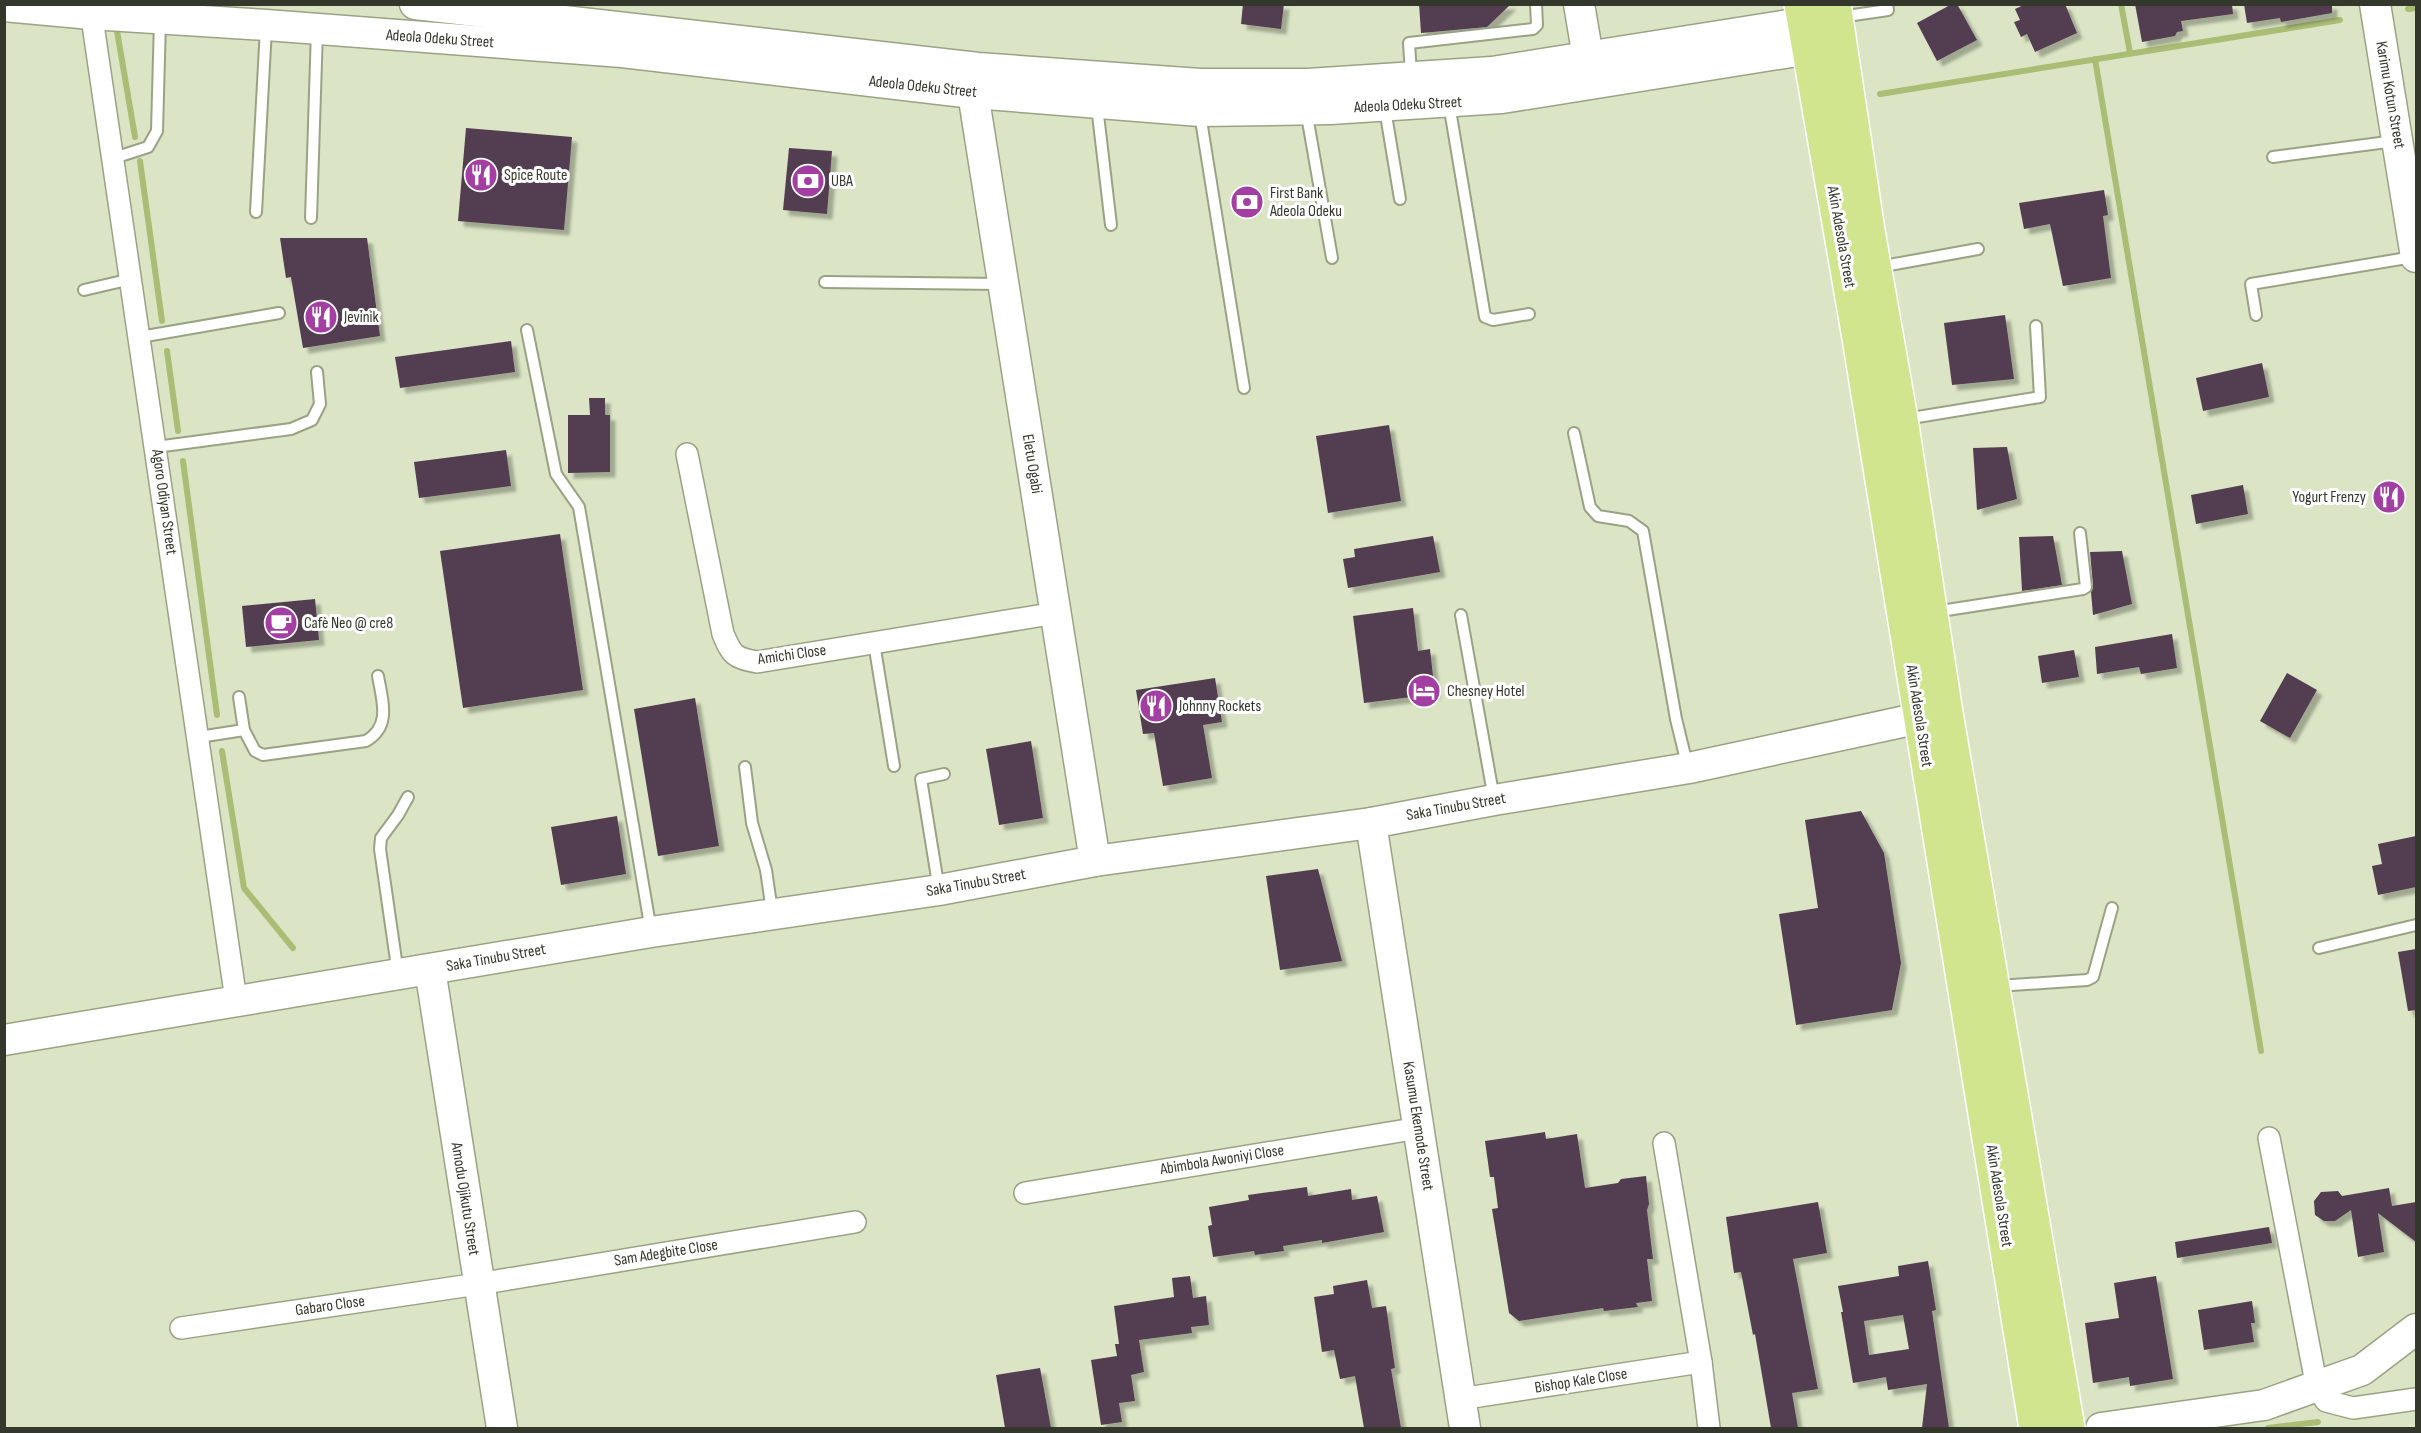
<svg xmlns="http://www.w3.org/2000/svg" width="2421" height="1433" font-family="'Sofia Sans Condensed',sans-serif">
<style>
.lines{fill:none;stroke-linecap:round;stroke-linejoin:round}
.stream{stroke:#a9bd74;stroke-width:6}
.building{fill:#523d51;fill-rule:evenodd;filter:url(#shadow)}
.lane-casing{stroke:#99a384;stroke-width:14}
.street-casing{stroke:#99a384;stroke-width:24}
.secondary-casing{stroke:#99a384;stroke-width:33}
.primary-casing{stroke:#fff;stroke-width:36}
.lane{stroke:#fff;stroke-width:10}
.street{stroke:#fff;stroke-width:21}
.secondary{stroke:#fff;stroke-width:30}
.primary{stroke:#d1e58f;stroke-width:33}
.labels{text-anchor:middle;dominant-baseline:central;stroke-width:6;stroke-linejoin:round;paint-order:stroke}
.street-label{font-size:16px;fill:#34372b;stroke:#fff}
.poi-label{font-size:16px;fill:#34372b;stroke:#fff;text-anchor:start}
</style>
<defs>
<filter id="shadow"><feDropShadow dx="5.5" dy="5.5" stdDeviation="1.5" flood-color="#0004"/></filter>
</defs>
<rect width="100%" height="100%" fill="#dbe5c5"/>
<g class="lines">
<g class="stream">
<polyline points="2121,4 2130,53"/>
<polyline points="2408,9 2416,8"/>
<polyline points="116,25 135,137"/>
<polyline points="2095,59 2261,1051"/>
<polyline points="1880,94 2340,20"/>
<polyline points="140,161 162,321"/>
<polyline points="167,351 178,431"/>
<polyline points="183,461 217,715"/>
<polyline points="222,751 244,888 293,948"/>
<polyline points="2268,1428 2318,1422"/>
</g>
</g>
<g class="building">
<polygon points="1243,4 1284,4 1281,29 1241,24"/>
<polygon points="1419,4 1511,4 1487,27 1421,33"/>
<polygon points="1952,4 1957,4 1977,40 1937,61 1917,23"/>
<polygon points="2026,4 2065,4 2077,33 2035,52 2027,34 2021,37 2014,22 2020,20 2015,9"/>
<polygon points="2135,4 2232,4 2233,14 2181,21 2183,31 2177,32 2175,36 2142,42"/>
<polygon points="2244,4 2332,4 2332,13 2281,22 2280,18 2247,23"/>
<polygon points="466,128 572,137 564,230 458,221"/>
<polygon points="789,148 832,151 827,214 783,210"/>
<polygon points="2104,190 2108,215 2103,216 2111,278 2063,286 2050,224 2024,229 2019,203"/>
<polygon points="280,238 367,238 380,336 303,348 291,277 286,278"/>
<polygon points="2005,315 2014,379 1952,385 1944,323"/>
<polygon points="511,341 515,372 400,388 395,357"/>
<polygon points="2262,363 2269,397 2203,411 2196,378"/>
<polygon points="589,398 605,398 605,415 610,415 610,472 568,473 568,415 590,415"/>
<polygon points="1389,425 1401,501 1328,513 1316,436"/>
<polygon points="2007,447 2017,499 1977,510 1973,448"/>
<polygon points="506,450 511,486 419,498 414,462"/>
<polygon points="2243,485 2248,514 2196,524 2191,495"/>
<polygon points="560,534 583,690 463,708 440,551"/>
<polygon points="1433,536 1440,572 1348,588 1343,559 1355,557 1354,549"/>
<polygon points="2053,536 2062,585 2022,591 2019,537"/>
<polygon points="2122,551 2132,604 2093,615 2091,592 2093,586 2090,552"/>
<polygon points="315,599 319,640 246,647 242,606"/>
<polygon points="1413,608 1418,651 1430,649 1435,694 1364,703 1353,616"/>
<polygon points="2172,634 2177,668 2141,674 2139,667 2097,674 2095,647"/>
<polygon points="2074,650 2079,677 2042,683 2038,656"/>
<polygon points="2287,673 2317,690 2290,738 2260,721"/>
<polygon points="1215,678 1222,722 1203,725 1212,778 1163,786 1154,733 1143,734 1136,690"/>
<polygon points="695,698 719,846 658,856 634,709"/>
<polygon points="1031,741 1043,818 999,825 986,749"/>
<polygon points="1861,811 1884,853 1901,963 1892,1010 1796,1025 1779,914 1818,908 1805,820"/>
<polygon points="617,816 626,874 561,885 551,827"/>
<polygon points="2416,836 2416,887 2378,895 2372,866 2382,864 2378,844"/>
<polygon points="1318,869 1342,961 1280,970 1266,876"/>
<polygon points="2416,949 2416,1010 2408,1011 2398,952"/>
<polygon points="1545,1132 1546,1139 1577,1134 1585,1188 1618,1183 1621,1179 1646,1176 1649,1204 1647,1210 1653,1259 1647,1259 1652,1301 1636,1303 1638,1307 1604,1311 1603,1308 1519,1321 1509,1313 1492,1209 1498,1208 1494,1177 1490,1177 1485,1141"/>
<polygon points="1307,1187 1308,1196 1351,1189 1352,1200 1377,1196 1384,1232 1322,1243 1322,1240 1283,1246 1284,1251 1255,1255 1254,1251 1213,1257 1208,1226 1212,1225 1209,1207 1249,1200 1248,1195"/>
<polygon points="2389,1188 2392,1206 2416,1202 2416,1242 2378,1213 2384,1252 2358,1257 2351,1210 2335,1221 2324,1221 2315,1215 2314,1201 2321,1192 2338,1191 2342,1196"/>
<polygon points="1818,1202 1827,1253 1793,1259 1818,1389 1792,1393 1798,1428 1771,1428 1755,1334 1753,1335 1741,1272 1734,1273 1726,1217"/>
<polygon points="2269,1227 2272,1243 2177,1258 2175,1242"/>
<path d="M1928 1261 1936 1310 1932 1311 1949 1428H1922L1927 1384 1888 1390 1886 1377 1853 1383 1841 1312H1843L1838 1286 1899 1276 1898 1266ZM1903 1315 1909 1349 1869 1355 1864 1321Z"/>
<polygon points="1190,1276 1193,1298 1206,1296 1209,1325 1191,1327 1192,1333 1139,1340 1144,1372 1131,1375 1135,1401 1119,1403 1122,1422 1101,1425 1091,1360 1117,1356 1115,1344 1119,1344 1114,1306 1174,1297 1172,1278"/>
<polygon points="2156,1276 2173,1379 2130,1386 2129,1377 2093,1383 2085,1323 2119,1318 2114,1283"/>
<polygon points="1367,1280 1372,1308 1386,1306 1395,1368 1391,1369 1401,1428 1364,1428 1355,1376 1340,1379 1334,1350 1322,1352 1314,1297 1334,1294 1333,1286"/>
<polygon points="2252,1301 2255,1323 2251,1323 2254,1342 2204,1350 2198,1310"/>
<polygon points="1040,1368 1051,1428 1005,1428 996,1375"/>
</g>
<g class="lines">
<g class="lane-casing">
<g id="lane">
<polyline points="1840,17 1888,10 1887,4"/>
<polyline points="1411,74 1409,43 1533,29 1537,25 1536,4"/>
<polyline points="1449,104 1485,317 1493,320 1529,314"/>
<polyline points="1097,106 1111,225"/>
<polyline points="1385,109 1400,199"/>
<polyline points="1306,110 1332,258"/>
<polyline points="1200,114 1244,388"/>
<polyline points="2273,157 2395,141"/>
<polyline points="114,158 148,147 157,131 160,21"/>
<polyline points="256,212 266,28"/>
<polyline points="311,218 317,30"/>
<polyline points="1878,267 1978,249"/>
<polyline points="825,282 1002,284"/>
<polyline points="84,290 131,279"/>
<polyline points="2256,315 2251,284 2413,257"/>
<polyline points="527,330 556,474 579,507 651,931"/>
<polyline points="140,337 279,313"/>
<polyline points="1905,419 2040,397 2036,326"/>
<polyline points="1574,433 1590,507 1598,516 1629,521 1643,531 1676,719 1688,768"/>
<polyline points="156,447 291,429 312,420 320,404 317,372"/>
<polyline points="1934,612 2083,589 2086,587 2080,533"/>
<polyline points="1461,615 1494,799"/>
<polyline points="874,643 894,766"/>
<path d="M244 730 255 751 263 755 366 741C392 726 382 700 378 676"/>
<polyline points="199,737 244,730 239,697"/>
<polyline points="745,767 752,823 766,870 772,911"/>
<polyline points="939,890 921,779 944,774"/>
<polyline points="2319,948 2416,925"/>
<polyline points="398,974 380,849 381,838 398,815 408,797"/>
<polyline points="1997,986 2087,980 2093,977 2112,908"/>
</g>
</g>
<g class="street-casing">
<g id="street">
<polyline points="90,4 236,1000"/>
<path d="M687 454 723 634C732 655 734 658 757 662L1056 613"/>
<polyline points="2269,1138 2317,1388 2326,1401 2353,1408 2416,1399"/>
<polyline points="1664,1143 1701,1362 1709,1428"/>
<polyline points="1025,1193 1419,1128"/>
<polyline points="181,1328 478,1284 855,1222"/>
<polyline points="1460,1399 1701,1362"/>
</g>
</g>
<g class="secondary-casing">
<g id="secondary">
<polyline points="415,4 978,68 1200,84 1308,84 1492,72 1827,19"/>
<polyline points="1579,4 1591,75"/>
<polyline points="2375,4 2416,257"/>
<polyline points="4,6 91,14 266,25 622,52 973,93 1200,111 1330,109 1502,98 1834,45"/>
<polyline points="977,74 973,93 1095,861"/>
<polyline points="1371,823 1465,1428"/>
<polyline points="430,969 502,1428"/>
<polyline points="4,1040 651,932 939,890 1095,861 1371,823 1494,800 1689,768 1943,713"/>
<polyline points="2101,1428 2264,1405 2362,1370 2416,1329"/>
</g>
</g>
<g class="primary-casing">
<g id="primary">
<polyline points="1801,4 1858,332 2036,1428"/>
<polyline points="1834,4 1868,231 1901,419 1946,713 2068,1428"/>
</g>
</g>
<use href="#lane" class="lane"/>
<use href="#street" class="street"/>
<use href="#secondary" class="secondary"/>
<use href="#primary" class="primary"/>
</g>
<defs>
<g id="restaurant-disc" transform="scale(1.725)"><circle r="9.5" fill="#a33ea3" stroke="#fff"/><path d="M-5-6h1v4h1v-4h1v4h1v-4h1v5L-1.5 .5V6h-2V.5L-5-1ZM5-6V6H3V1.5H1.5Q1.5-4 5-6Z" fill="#fff"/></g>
<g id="bank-disc" transform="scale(1.725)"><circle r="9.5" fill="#a33ea3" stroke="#fff"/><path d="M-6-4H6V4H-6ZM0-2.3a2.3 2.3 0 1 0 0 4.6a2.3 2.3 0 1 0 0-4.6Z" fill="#fff"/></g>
<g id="cafe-disc" transform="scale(1.725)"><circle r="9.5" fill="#a33ea3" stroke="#fff"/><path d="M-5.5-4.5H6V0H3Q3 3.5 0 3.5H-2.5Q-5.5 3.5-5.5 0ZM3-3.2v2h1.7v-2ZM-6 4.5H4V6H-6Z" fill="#fff"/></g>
<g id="hotel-disc" transform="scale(1.725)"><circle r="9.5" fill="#a33ea3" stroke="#fff"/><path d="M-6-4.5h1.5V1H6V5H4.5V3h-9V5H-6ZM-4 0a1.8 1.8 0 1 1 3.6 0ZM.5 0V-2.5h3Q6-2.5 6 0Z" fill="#fff"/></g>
</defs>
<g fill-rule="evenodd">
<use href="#restaurant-disc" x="481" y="175"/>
<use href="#bank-disc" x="808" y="181"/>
<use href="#bank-disc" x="1247" y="202"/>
<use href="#restaurant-disc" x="321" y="317"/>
<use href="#restaurant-disc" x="2389" y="497"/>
<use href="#cafe-disc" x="281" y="623"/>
<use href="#hotel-disc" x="1424" y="691"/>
<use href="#restaurant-disc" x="1156" y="706"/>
</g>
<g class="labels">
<g class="street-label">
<text transform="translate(440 39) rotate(4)">Adeola Odeku Street</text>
<text transform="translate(923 87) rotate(6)">Adeola Odeku Street</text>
<text transform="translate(2390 95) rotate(80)">Karimu Kotun Street</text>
<text transform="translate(1408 105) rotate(-3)">Adeola Odeku Street</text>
<text transform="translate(1841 237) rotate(80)">Akin Adesola Street</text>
<text transform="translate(1032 464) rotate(81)">Eletu Ogabi</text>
<text transform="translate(164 502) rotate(82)">Agoro Odiyan Street</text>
<text transform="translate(792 655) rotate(-8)">Amichi Close</text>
<text transform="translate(1919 716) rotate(81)">Akin Adesola Street</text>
<text transform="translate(1456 807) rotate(-10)">Saka Tinubu Street</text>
<text transform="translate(976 883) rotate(-10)">Saka Tinubu Street</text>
<text transform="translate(496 958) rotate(-10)">Saka Tinubu Street</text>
<text transform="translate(1418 1126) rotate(81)">Kasumu Ekemode Street</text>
<text transform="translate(1222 1160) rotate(-9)">Abimbola Awoniyi Close</text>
<text transform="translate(1999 1196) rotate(81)">Akin Adesola Street</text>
<text transform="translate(465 1199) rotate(81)">Amodu Ojikutu Street</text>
<text transform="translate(666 1253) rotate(-9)">Sam Adegbite Close</text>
<text transform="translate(330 1306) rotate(-8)">Gabaro Close</text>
<text transform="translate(1581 1381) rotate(-9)">Bishop Kale Close</text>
</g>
<g class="poi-label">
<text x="504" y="175">Spice Route</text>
<text x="831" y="181">UBA</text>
<text x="1270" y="193">First Bank<tspan x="1270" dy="18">Adeola Odeku</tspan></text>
<text x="344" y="317">Jevinik</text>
<text x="2366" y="497" text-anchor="end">Yogurt Frenzy</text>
<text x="304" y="623">Cafè Neo @ cre8</text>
<text x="1447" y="691">Chesney Hotel</text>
<text x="1179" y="706">Johnny Rockets</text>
</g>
</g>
<rect width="2421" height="1433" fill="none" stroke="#34372b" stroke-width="12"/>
</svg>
